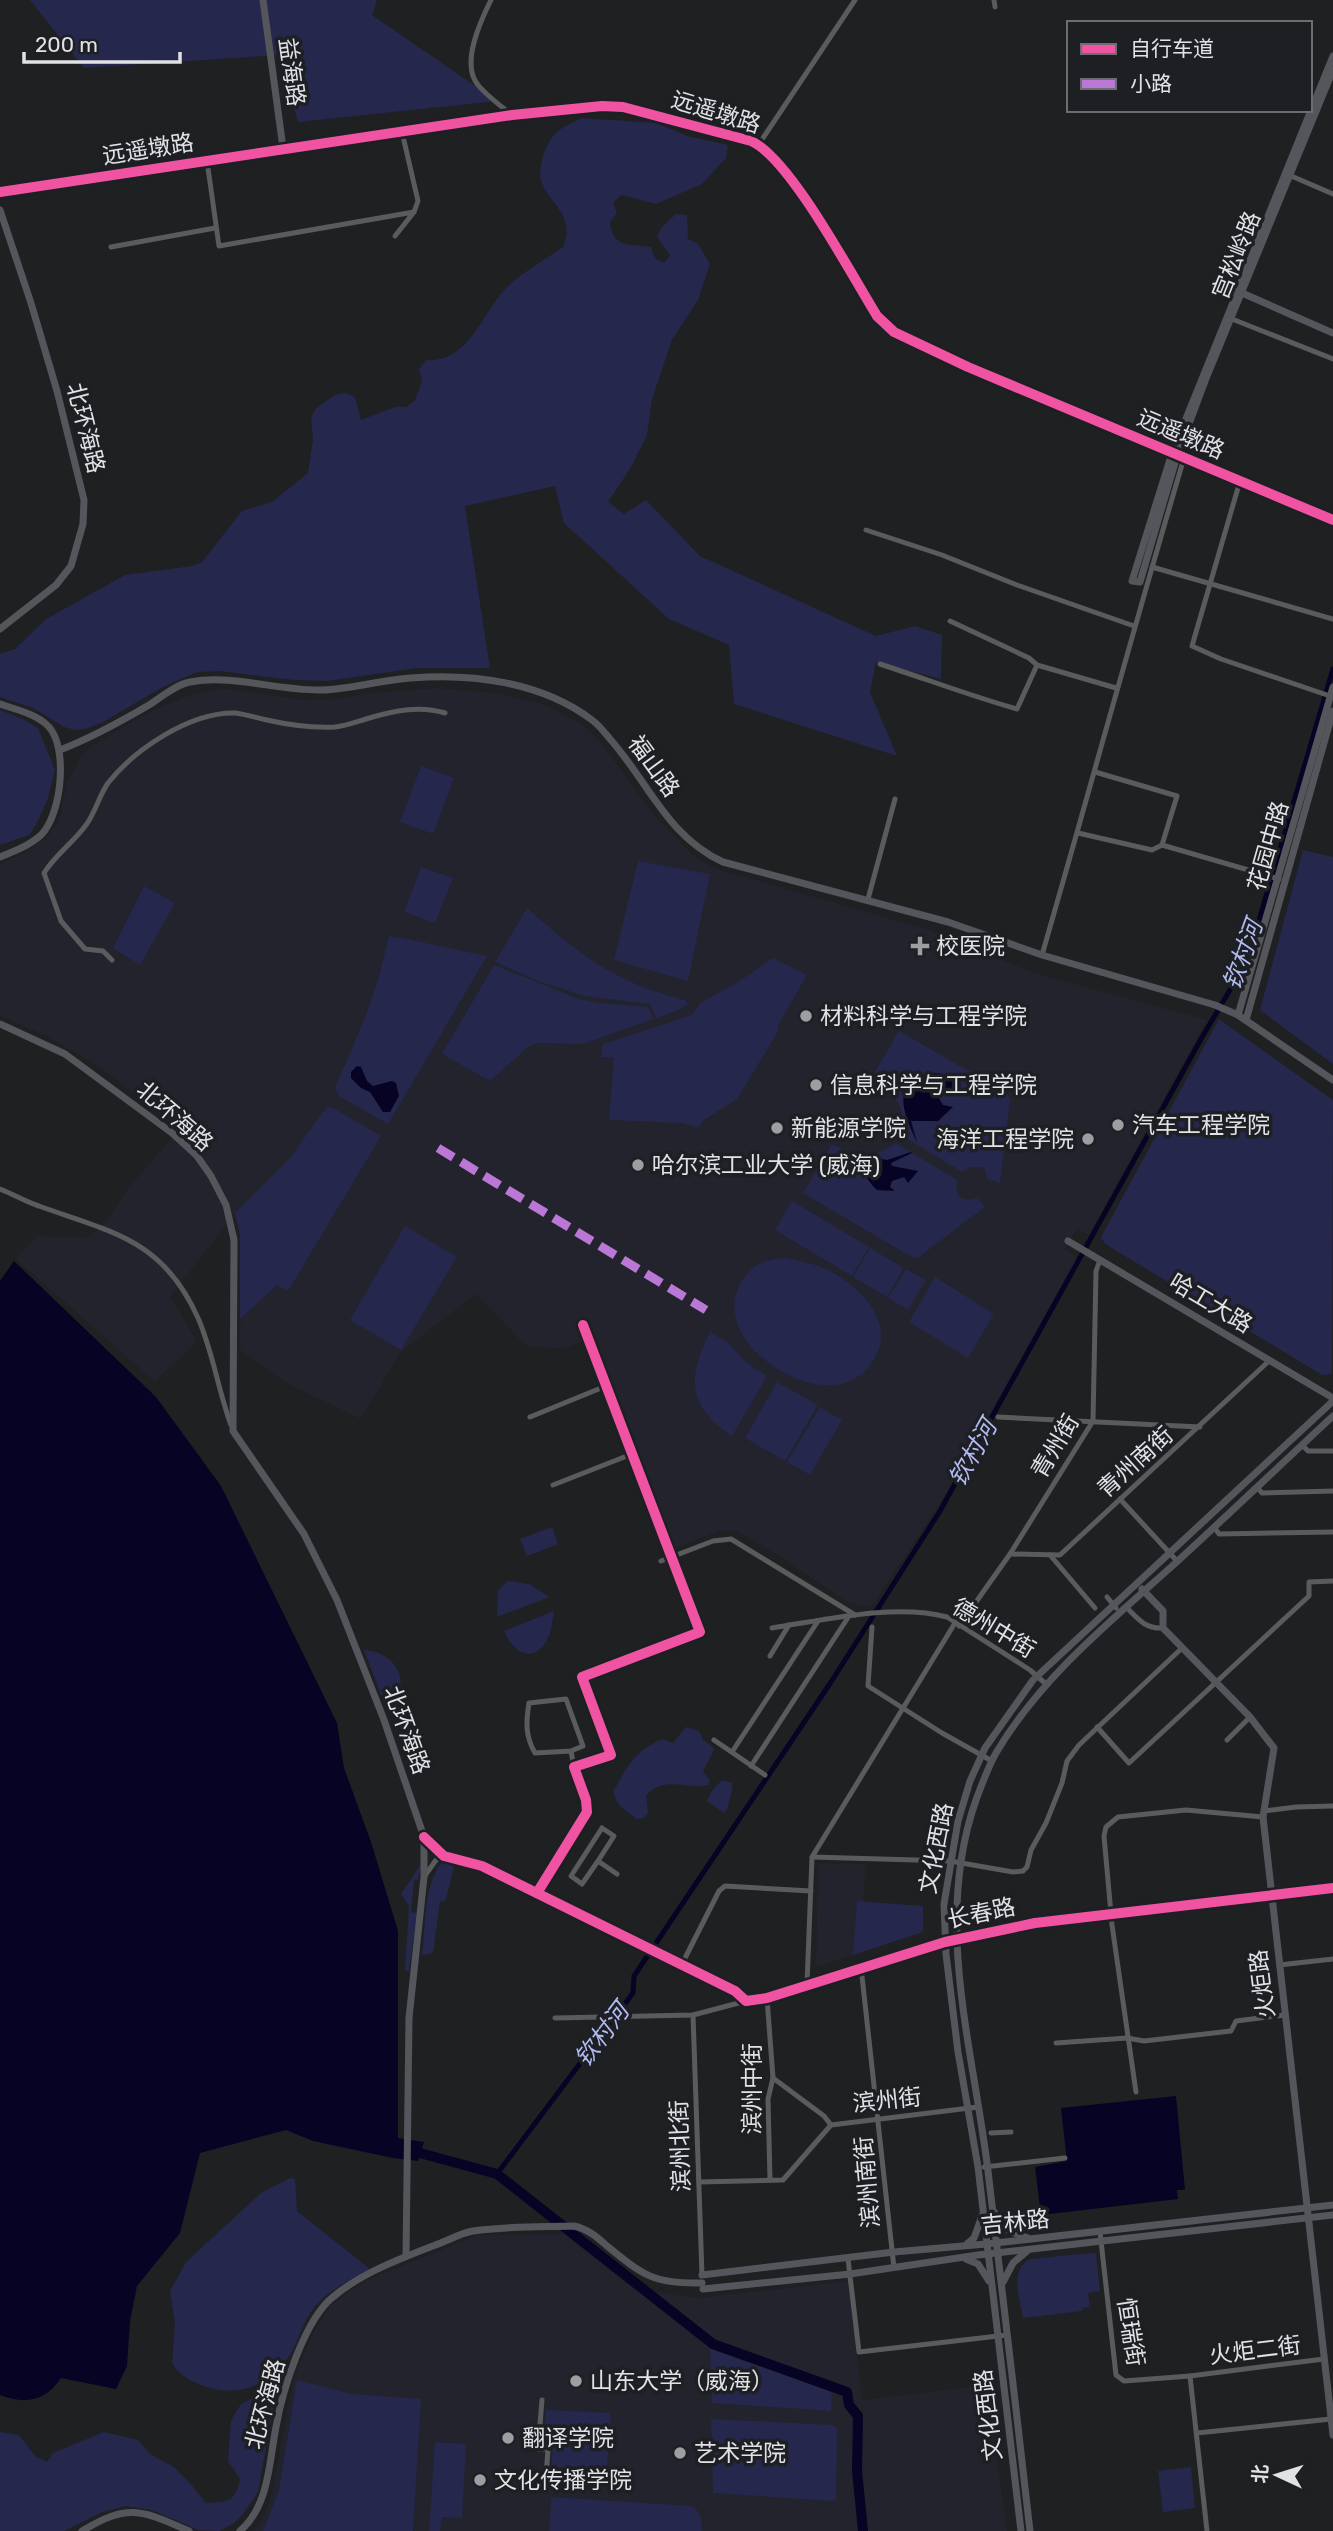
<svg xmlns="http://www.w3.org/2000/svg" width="1333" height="2531" font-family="Rubik,'Noto Sans SC',sans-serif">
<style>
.built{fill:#22232c}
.green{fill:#25274c}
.water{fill:#060325}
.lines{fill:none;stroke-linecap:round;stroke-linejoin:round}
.canal{stroke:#060325;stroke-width:5}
.river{stroke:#060325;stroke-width:10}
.minor{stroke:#5a5b5d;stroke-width:5}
.major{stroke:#55565c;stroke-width:7}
.quiet{stroke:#ba77d6;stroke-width:9;stroke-dasharray:18 9;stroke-linecap:butt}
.cycleway-casing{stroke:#1e1f23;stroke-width:15}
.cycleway{stroke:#f153a3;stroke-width:10}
.poi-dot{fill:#9d9ea1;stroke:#1e1f23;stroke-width:2.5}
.labels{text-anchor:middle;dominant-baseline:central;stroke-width:7;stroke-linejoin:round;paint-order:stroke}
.street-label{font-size:23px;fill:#e1e2e5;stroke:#1e1f23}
.poi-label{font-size:23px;fill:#e1e2e5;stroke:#1e1f23;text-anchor:start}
.water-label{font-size:24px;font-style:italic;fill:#b3bbf4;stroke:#1e1f23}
</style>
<rect width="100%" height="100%" fill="#1f2022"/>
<g class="built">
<polygon points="223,688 302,700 335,699 369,693 437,688 497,693 546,705 583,725 600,741 656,818 695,857 707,864 720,870 926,929 1034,973 1207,1020 1089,1235 1077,1229 1065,1249 1077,1258 942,1500 872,1606 860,1606 847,1602 778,1555 736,1531 719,1531 666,1552 583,1341 563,1349 528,1346 523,1343 476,1294 400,1353 361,1419 290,1385 240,1350 241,1260 240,1235 235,1214 170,1297 197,1341 155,1382 15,1258 37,1236 86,1238 96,1231 108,1219 128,1188 179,1130 103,1069 47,1036 0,1016 0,864 26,852 45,839 59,821 67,783 80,758 89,748 135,720 167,704 194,694"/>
<polygon points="818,1863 866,1864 863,1902 923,1906 923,1932 816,1967"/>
<polygon points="564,2234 634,2289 697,2298 849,2281 862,2400 987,2385 1007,2531 253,2531 258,2526 270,2502 294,2378 313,2333 331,2305 363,2282 477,2235"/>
</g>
<g class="green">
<polygon points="30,0 377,0 372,15 497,101 298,122 279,55 84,68"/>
<path d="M581 118 656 123 687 136 728 145 726 158 702 184 656 204 622 195 613 202 617 213 610 222C612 248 630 244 651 247L655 258 664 263 670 255 657 237 661 228 676 214 687 215 688 239 698 244 710 264 698 300 672 340 652 399 647 435 630 469 608 502 624 514 646 500 700 556 876 636 915 626 942 635 941 679 876 662 870 692 897 756 734 704 729 645 669 619 564 523 555 486 465 506 490 668H417L327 681 294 680 220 671 197 672 163 687 103 722 86 729 75 730 64 727 33 708 0 697V654L15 649 46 619 125 575 192 566 202 562 242 511 272 502 308 473 313 440 311 417 316 408 335 395 345 393 355 397 361 420 395 407H406L415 400 422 381 419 369 426 360C469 363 481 314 506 288 522 272 545 260 563 247 574 219 557 209 544 188 535 174 544 148 553 136 559 128 573 123 581 118Z"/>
<polygon points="0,710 23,719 38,728 55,770 47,801 36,825 29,835 0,845"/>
<polygon points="421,766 454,778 433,834 400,822"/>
<polygon points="1303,850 1333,857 1333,1064 1260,1010"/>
<polygon points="638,861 710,874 688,981 614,960"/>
<polygon points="421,867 453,878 435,923 404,912"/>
<polygon points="144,886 175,903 140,965 113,948"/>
<path d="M527 908C580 955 615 983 685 1000L688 1004 679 1010 656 1018 650 1004 584 996 538 981 495 962Z"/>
<path d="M389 936C422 941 454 950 487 956L388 1124 339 1096 335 1088 366 1015 379 977Z"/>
<polygon points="773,958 807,975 777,1027 779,1029 776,1035 737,1099 704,1120 698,1128 682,1123 609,1120 614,1058 601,1057 603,1044 692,1015 700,1003 738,982"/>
<polygon points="494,965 579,999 600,1003 648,1007 653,1019 583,1044 536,1043 528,1047 490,1081 442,1054"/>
<polygon points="1219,1019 1333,1100 1332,1374 1322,1375 1105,1244 1101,1237"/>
<path d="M899 1031 1007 1093 1010 1100 1000 1183 987 1179 984 1167H970L962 1172 901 1135C901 1130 904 1123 903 1118 901 1100 886 1085 872 1077Z"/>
<polygon points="328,1107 333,1108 381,1136 288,1291 277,1285 240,1319 240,1235 235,1213 290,1158 322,1113"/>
<path d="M896 1143 957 1180C954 1196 962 1203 977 1198L985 1207 919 1257 913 1258 803 1193 832 1144C855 1157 874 1159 896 1143Z"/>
<polygon points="792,1201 869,1247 852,1276 775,1230"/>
<polygon points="405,1226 457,1257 401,1350 350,1320"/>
<polygon points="870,1248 904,1268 887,1297 853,1277"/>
<path d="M785 1258C799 1261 813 1263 826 1269 855 1283 892 1316 878 1351 871 1368 862 1377 845 1383 798 1399 704 1334 744 1278 755 1263 767 1259 785 1258Z"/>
<polygon points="906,1269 926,1280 908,1310 888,1298"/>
<polygon points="935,1277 994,1314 968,1358 909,1322"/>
<path d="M710 1332 727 1342 747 1363 767 1376 732 1436C687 1406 687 1377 710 1332Z"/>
<polygon points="777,1382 818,1405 785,1461 745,1438"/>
<polygon points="820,1407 842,1420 810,1475 787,1462"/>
<polygon points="552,1527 558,1544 527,1556 520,1539"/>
<polygon points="508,1581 529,1584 550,1597 497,1617 498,1590"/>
<path d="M554 1611C553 1618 552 1626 550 1633 538 1665 515 1657 504 1631Z"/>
<path d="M364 1650C398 1652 414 1686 387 1710Z"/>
<path d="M686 1727 699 1731 703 1740 713 1747 714 1750 703 1771 710 1781 709 1785C686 1790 667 1775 646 1795L648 1813 644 1818 637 1819C627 1812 616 1805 613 1792 627 1766 635 1751 662 1739L673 1743Z"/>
<path d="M722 1780 732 1783C733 1793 729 1798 728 1808L724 1813 707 1801 713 1789Z"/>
<path d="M442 1862 455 1863 445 1902 440 1901 433 1953 422 1955C426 1926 423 1885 442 1862Z"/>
<polygon points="419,1867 421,1867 418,1880 414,1880 411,1912 417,1913 409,1971 405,1970 409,1906 401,1894"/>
<polygon points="857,1901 923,1906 923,1932 853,1955"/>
<path d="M290 2178 295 2179 297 2211 370 2269C351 2280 327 2290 313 2309 303 2322 299 2339 291 2353 273 2383 241 2398 207 2387 194 2383 178 2375 172 2363L175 2324 170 2291 186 2262 261 2193Z"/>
<path d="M1090 2253 1096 2254 1100 2291 1088 2293 1090 2307 1083 2308 1082 2311 1023 2318C1020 2299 1009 2270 1030 2259Z"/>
<polygon points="710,2349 832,2392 831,2411 712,2403"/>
<polygon points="297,2380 352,2394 421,2399 413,2531 263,2531 279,2490"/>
<path d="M277 2386 258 2492 244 2513 233 2524 219 2531 198 2530 152 2510 126 2506 102 2512 64 2531H0V2432L19 2435 35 2456 47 2462 53 2453 104 2432 138 2440 150 2454 174 2467 189 2482 206 2503C228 2501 235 2503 240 2479L228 2461 231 2420 241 2404Z"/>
<polygon points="546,2410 611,2413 606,2482 551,2479 553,2445 544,2444"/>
<polygon points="711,2419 834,2425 837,2429 836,2499 834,2501 713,2493"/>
<polygon points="435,2442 466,2444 462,2518 442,2517 440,2531 429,2531"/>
<polygon points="1191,2467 1195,2508 1163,2512 1158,2471"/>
<path d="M551 2497 691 2506C702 2512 701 2519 702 2531H549Z"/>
</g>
<g class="water">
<polygon points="357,1066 361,1067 367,1081 373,1086 392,1081 396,1083 399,1096 390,1112 383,1112 370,1092 361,1088 351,1078 351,1072"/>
<path d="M929 1073H939L952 1080 954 1088H941L937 1095 943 1105 953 1107 938 1121H911L917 1143C911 1127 892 1096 913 1080 917 1077 924 1075 929 1073Z"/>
<path d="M911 1152 912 1153 891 1163 892 1166 918 1171 908 1183 904 1177 892 1181 890 1187 895 1191 877 1190C867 1181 861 1170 864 1156L887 1160Z"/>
<path d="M14 1261 156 1397 221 1486 337 1723 344 1768 371 1842 398 1931V2138L424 2142 418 2161 393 2158 313 2141 286 2130 200 2153 180 2233 137 2286 130 2321 127 2366 116 2389 61 2378C46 2401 25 2405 0 2395V1281Z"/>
<polygon points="1176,2096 1185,2190 1177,2190 1178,2199 1041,2215 1035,2167 1067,2161 1061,2108"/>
</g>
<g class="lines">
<polyline class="canal" points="497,2174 633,1993 634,1976 831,1682 940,1511 1201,1039 1247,961 1333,669"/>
<polyline class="river" points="420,2153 497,2174 713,2344 847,2392 849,2405 858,2416 857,2471 863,2531"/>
<g class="minor">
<path d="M491 0C481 20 460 64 478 85 487 96 501 106 512 115"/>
<polyline points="994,0 995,7"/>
<polyline points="759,144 855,0"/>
<polyline points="207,161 219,246 414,212"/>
<polyline points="1289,175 1333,194"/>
<path d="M0 192 512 115 602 106 623 107 751 141C790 158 852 276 877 316L894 332 968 367 1333 520"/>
<polyline points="395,236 414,212 418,201 402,132"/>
<polyline points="111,247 215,228"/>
<polyline points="1232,319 1333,359"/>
<polyline points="1240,481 1192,646 1221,659 1330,696"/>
<polyline points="866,530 942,555 1017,585 1134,626"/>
<polyline points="1152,567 1333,619"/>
<polyline points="950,621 1029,658 1037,665 1116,688"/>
<path d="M880 664C926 679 971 696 1017 709L1037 665"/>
<polyline points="1095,772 1177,796 1162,845"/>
<polyline points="1078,833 1152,850 1162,845 1279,879"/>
<polyline points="868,899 895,799"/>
<path d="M1042 955C1090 789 1135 623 1184 458"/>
<path d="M112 960 103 951 85 949 61 921 44 873C55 855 73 843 86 825 95 813 99 796 108 783 135 749 190 712 235 713 245 714 257 718 267 720 289 725 313 728 335 727 346 726 356 722 366 719 392 711 419 705 445 713"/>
<path d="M0 1189C13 1194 26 1202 39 1206 111 1232 163 1239 198 1318 213 1352 218 1390 231 1425"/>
<polyline points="530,1417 606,1386"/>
<polyline points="998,1417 1200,1427"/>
<polyline points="1302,1445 1308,1451 1333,1451"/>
<polyline points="553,1485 632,1454"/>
<polyline points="1257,1487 1262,1493 1333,1491"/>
<polyline points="1120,1499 1177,1561"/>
<polyline points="1214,1527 1219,1534 1333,1532"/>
<polyline points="1010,1554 1060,1555 1270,1360"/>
<polyline points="1050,1555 1095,1608"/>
<polyline points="661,1561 713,1541 731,1539 855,1615"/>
<polyline points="1107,1597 1116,1608"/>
<path d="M1126 1607C1138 1619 1145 1629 1163 1628"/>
<polyline points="959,1626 1010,1554 1093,1421 1096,1271 1100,1260"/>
<polyline points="872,1627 868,1686 942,1733 992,1761"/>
<path d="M772 1628C825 1620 895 1603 947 1617L1030 1670 1046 1684"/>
<polyline points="770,1656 789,1625"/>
<polyline points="1097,1727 1129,1763 1309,1596 1309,1582 1333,1581"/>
<polyline points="714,1740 765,1775"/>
<polyline points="1227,1740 1250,1717"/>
<path d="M571 1751 535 1753C525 1736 526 1721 529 1703L566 1699 583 1746 571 1751 574 1767"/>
<polyline points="732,1752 818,1621"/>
<polyline points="751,1766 849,1616"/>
<polyline points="1264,1811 1296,1807 1333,1806"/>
<polyline points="424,1837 444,1856 482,1866 735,1991 746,2001 767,1998 945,1942 1035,1923 1333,1888"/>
<polyline points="812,1857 950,1861 1013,1872 1023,1871 1027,1867 1031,1850 1046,1823 1062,1783 1067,1761 1079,1745 1182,1648"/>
<polyline points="598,1861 614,1836 602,1828 571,1876 582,1884 598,1861 617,1874"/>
<polyline points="424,1877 436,1860 444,1856"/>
<polyline points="537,1893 587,1812 586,1800 574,1767 611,1755 582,1677 700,1632 583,1325"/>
<polyline points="1279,1965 1333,1959"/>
<polyline points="681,1966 719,1891 725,1886 811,1891"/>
<polyline points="861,1967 894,2268"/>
<polyline points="807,1984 812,1857 955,1623"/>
<polyline points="767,1998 773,2078 768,2099 770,2180"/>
<polyline points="693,2015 702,2275"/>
<polyline points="555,2018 693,2015 746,2001"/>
<polyline points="1056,2043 1127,2038 1144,2041 1231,2031 1236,2021 1285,2015"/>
<polyline points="773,2078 824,2116 831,2125"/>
<polyline points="1136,2092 1112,1925 1104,1836 1106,1827 1118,1817 1186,1810 1263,1817"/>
<polyline points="991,2133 1011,2132"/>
<polyline points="984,2167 1065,2158"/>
<polyline points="699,2182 783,2180 831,2125 978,2107"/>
<polyline points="1100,2232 1116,2375 1124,2381 1190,2376 1207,2531"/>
<polyline points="848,2259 859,2352 1007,2335"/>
<polyline points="1190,2376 1324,2359"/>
<polyline points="542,2400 538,2449 548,2449 545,2490"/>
<polyline points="1197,2433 1331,2419"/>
</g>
<g class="major">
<polyline points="263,0 283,148"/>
<polyline points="1333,56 1172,453 1132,581 1140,582 1177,456 1205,381 1333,70"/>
<polyline points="0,210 31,303 57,391 84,500 83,524 71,566 56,585 0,629"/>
<polyline points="1242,293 1333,333"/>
<path d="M0 704C17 710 42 715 52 731 67 755 61 813 42 834 31 845 14 851 0 857"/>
<path d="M60 750C91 738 120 722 149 705 161 697 177 684 190 682 234 674 277 691 322 690 351 689 381 680 411 678 472 673 542 682 592 720 599 725 605 733 610 739 649 783 667 836 723 862L948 922 1042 955 1215 1005 1238 1015 1333 1080"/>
<polyline points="1238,1015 1333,687"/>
<polyline points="1246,1020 1333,711"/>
<polyline points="0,1024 65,1054 172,1133 197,1156 211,1176 226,1205 234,1240 233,1431 304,1534 337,1600 384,1720 424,1837 424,1877 409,2018 406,2256"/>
<polyline points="1068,1241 1333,1398"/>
<polyline points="1142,1589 1163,1611 1163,1628 1250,1717 1274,1748 1263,1817 1333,2435"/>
<polyline points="994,2212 1009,2231 1028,2238"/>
<polyline points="967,2244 974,2238 982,2216"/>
<polyline points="966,2259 978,2264 989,2281"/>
<polyline points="702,2275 894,2252 986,2244 1333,2205"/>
<polyline points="1003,2282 1013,2263 1027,2251"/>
<polyline points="703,2289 850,2274 978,2255 1333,2215"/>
<path d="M82 2531C129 2503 141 2510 189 2531"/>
<path d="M240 2531C269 2506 269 2463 276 2427 282 2392 304 2320 333 2297 361 2273 404 2257 438 2244 449 2240 461 2233 473 2231 506 2226 540 2227 574 2226 588 2229 597 2237 607 2246 644 2276 654 2284 702 2283"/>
<polyline points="1021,2531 978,2167 958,2052 946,1954 944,1904 958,1821 970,1781 985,1748 1033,1680 1333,1401"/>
<path d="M1030 2531C1016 2411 1003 2291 988 2171 973 2047 933 1922 976 1800 982 1784 988 1767 996 1753 1039 1680 1107 1624 1170 1568 1225 1518 1278 1467 1333 1416"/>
</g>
<polyline class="quiet" points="438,1148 706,1310"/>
<g class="cycleway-casing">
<g id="cycleway">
<path d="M0 192 512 115 602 106 623 107 751 141C790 158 852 276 877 316L894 332 968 367 1333 520"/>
<polyline points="424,1837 444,1856 482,1866 735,1991 746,2001 767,1998 945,1942 1035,1923 1333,1888"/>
<polyline points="537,1893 587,1812 586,1800 574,1767 611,1755 582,1677 700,1632 583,1325"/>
</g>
</g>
<use href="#cycleway" class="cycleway"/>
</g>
<g class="poi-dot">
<path d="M916.5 935.5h7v7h7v7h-7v7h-7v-7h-7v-7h7z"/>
<circle cx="806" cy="1016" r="7"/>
<circle cx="816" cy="1085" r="7"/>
<circle cx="1118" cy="1125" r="7"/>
<circle cx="777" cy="1128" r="7"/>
<circle cx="1088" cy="1139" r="7"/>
<circle cx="638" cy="1165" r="7"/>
<circle cx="576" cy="2381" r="7"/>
<circle cx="508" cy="2438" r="7"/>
<circle cx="680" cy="2453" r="7"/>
<circle cx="480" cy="2480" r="7"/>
</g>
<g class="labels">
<g class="street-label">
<text transform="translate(292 72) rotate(82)">益海路</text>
<text transform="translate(716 112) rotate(17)">远遥墩路</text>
<text transform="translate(148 149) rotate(-9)">远遥墩路</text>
<text transform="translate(1236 255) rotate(-68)">宫松岭路</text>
<text transform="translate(86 428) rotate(76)">北环海路</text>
<text transform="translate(1181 434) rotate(23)">远遥墩路</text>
<text transform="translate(654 766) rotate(54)">福山路</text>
<text transform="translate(1268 846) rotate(-74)">花园中路</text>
<text transform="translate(175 1116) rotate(41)">北环海路</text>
<text transform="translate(1211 1303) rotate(31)">哈工大路</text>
<text transform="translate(1055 1446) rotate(-59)">青州街</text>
<text transform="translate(1135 1462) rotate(-42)">青州南街</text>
<text transform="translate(994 1628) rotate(31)">德州中街</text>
<text transform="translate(407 1730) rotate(70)">北环海路</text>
<text transform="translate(936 1848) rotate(-79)">文化西路</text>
<text transform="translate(981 1913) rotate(-12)">长春路</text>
<text transform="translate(1262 1984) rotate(-97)">火炬路</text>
<text transform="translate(752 2089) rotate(-90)">滨州中街</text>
<text transform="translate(887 2100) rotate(-6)">滨州街</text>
<text transform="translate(680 2146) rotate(-92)">滨州北街</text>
<text transform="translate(867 2182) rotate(-95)">滨州南街</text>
<text transform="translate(1015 2222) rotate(-6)">吉林路</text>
<text transform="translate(1131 2332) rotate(81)">恒瑞街</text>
<text transform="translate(1255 2350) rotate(-7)">火炬二街</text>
<text transform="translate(265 2404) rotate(-75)">北环海路</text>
<text transform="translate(988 2415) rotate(-97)">文化西路</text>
</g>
<g class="poi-label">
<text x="936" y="946">校医院</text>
<text x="820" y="1016">材料科学与工程学院</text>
<text x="830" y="1085">信息科学与工程学院</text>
<text x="1132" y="1125">汽车工程学院</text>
<text x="791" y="1128">新能源学院</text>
<text x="1074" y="1139" text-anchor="end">海洋工程学院</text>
<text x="652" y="1165">哈尔滨工业大学 (威海)</text>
<text x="590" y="2381">山东大学（威海）</text>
<text x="522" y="2438">翻译学院</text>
<text x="694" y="2453">艺术学院</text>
<text x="494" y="2480">文化传播学院</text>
</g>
<g class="water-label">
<text transform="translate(1243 955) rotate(-70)">钦村河</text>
<text transform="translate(973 1453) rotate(-61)">钦村河</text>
<text transform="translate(602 2035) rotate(-53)">钦村河</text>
</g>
</g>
<rect x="1067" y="21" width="245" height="91" fill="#1e1f23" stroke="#6c6d71" stroke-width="2"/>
<rect x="1081" y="44" width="35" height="10" fill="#f153a3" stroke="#6c6d71" stroke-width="2"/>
<text x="1130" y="56" font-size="21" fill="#e1e2e5">自行车道</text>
<rect x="1081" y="79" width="35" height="10" fill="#ba77d6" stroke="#6c6d71" stroke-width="2"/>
<text x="1130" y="91" font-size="21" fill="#e1e2e5">小路</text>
<g transform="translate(1277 2475) rotate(274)" stroke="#1e1f23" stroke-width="5" paint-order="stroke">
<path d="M0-5L12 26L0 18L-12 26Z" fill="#e1e2e5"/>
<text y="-10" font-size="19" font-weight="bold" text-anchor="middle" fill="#e1e2e5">北</text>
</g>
<path d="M24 52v10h156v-10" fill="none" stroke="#e1e2e5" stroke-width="3.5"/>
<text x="35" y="52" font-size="21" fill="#e1e2e5" stroke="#1e1f23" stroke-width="5" paint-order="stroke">200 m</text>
</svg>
